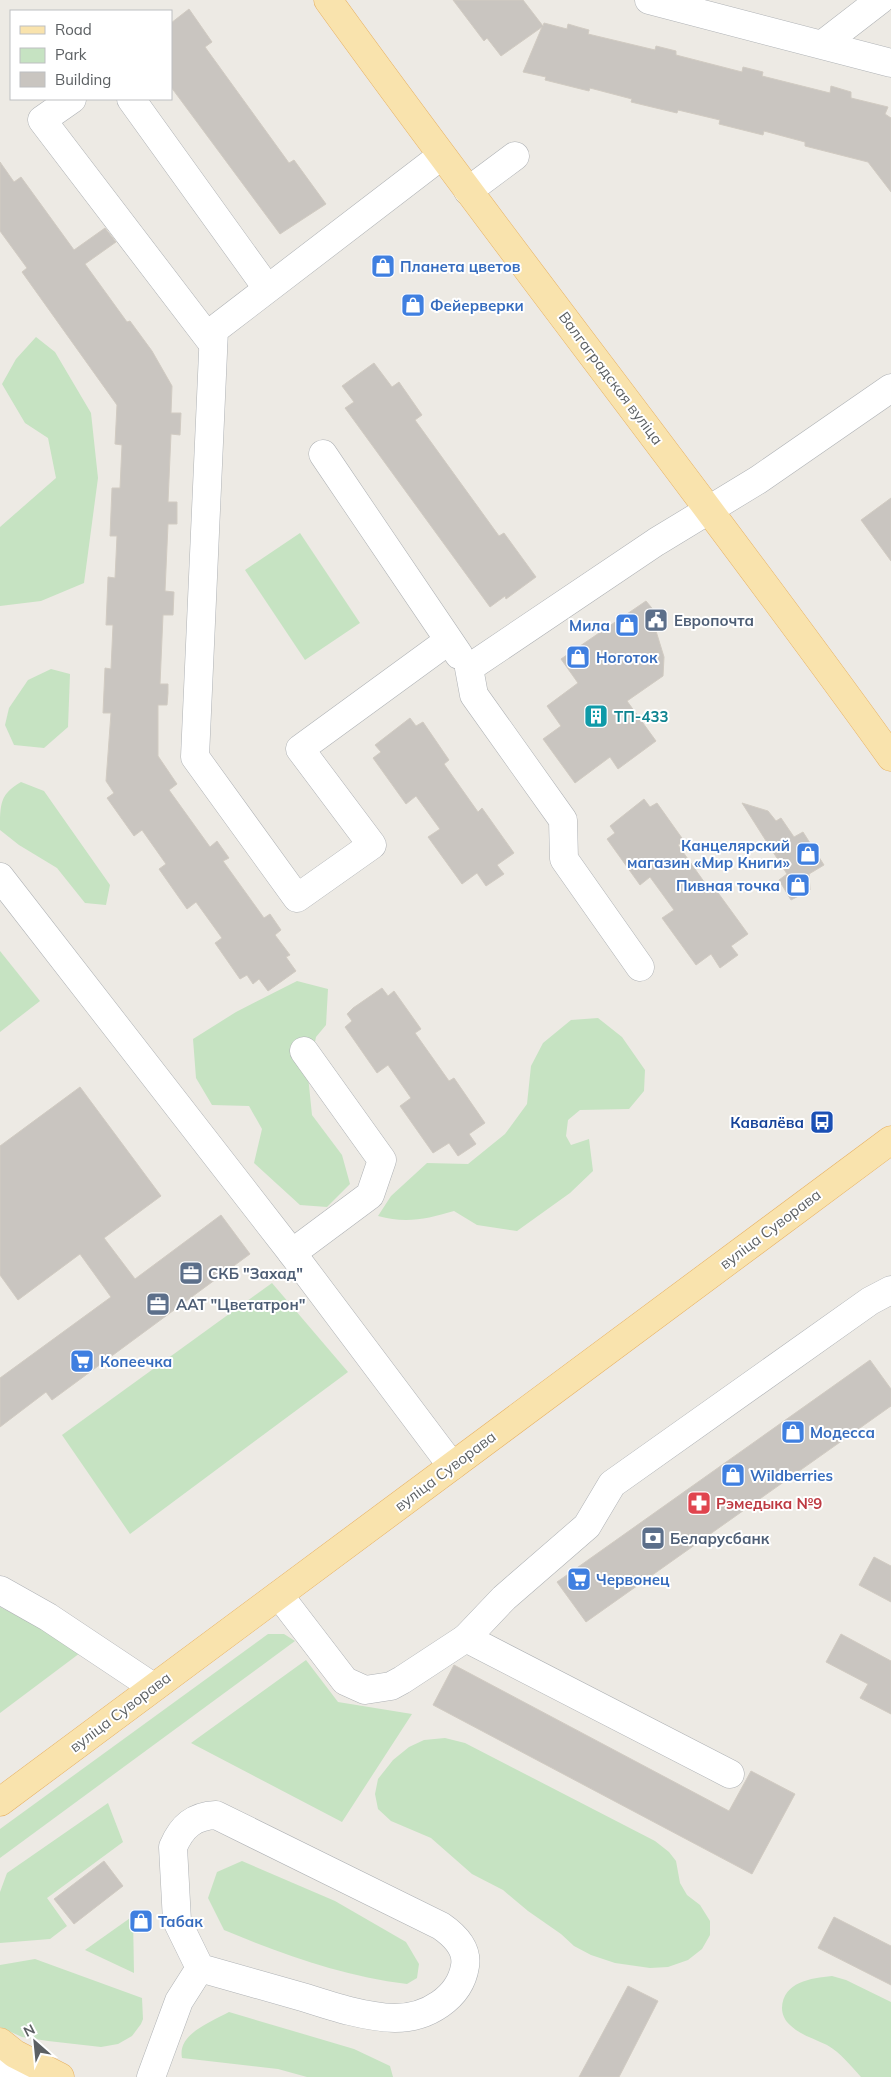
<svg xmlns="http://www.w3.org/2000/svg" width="891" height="2077" font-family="Mulish,sans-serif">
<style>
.green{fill:#c6e3c2}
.building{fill:#c9c5c0;stroke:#d1cbc2}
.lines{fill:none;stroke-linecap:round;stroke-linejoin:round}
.minor-casing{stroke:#afb2b5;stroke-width:29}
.major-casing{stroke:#e7b163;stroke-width:29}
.minor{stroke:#fff;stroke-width:28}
.major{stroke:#f9e3ad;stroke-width:28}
.labels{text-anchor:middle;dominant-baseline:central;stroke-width:4;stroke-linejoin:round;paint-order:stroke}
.shop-label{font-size:15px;font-weight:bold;fill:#366cbe;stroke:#fff;text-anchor:start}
.street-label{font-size:15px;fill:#5c6063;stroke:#fff}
.service-label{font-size:15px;font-weight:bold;fill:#4e5e75;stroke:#fff;text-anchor:start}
.culture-label{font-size:15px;font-weight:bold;fill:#0d838f;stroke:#fff;text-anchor:start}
.transit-label{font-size:15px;font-weight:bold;fill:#164399;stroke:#fff;text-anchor:end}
.health-label{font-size:15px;font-weight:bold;fill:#be3a42;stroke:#fff;text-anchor:start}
</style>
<rect width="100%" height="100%" fill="#edeae4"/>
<g class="green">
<polygon points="36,337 55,352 91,413 98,478 84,583 41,601 0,606 0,527 56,478 48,438 25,423 2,384 16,359"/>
<polygon points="300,533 360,623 305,660 245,570"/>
<polygon points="51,669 70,674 68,727 44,748 14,745 5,725 9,708 28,680"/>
<path d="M21 782 44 791 110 885 106 905 85 903 57 868 19 845 0 830C0 804 0 794 21 782Z"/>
<polygon points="0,951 40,1001 0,1032"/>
<polygon points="297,981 328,989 326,1025 316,1037 308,1076 312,1115 342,1155 350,1184 327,1207 300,1205 254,1163 262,1129 249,1106 212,1105 196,1078 193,1039 236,1012"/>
<path d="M598 1018 622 1037 645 1070 644 1091 629 1109 580 1110 568 1120 566 1136 571 1145 589 1139 593 1171 570 1193 517 1231 477 1225 454 1211C427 1219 406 1224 378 1216L391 1196 427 1163 468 1164 505 1134 527 1104 531 1066 543 1043 571 1020Z"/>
<polygon points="272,1283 348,1372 130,1534 62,1435"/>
<polygon points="0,1607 84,1650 0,1713"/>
<polygon points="268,1634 284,1634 295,1641 0,1858 0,1829"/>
<polygon points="306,1660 338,1702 412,1714 342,1822 191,1743"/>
<polygon points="445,1738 465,1743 655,1841 669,1852 676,1861 680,1883 687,1895 700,1905 710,1921 710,1935 702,1949 688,1960 668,1967 650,1968 615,1963 591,1955 574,1946 561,1934 528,1911 503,1890 472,1874 431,1838 391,1821 378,1809 375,1794 378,1779 393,1760 409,1747 424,1740"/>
<polygon points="108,1803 123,1842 47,1898 67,1926 50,1939 0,1943 0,1892 7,1873"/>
<path d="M242 1861 335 1901 406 1942 419 1964 417 1978 407 1984C343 1976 284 1955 224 1930L208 1898 217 1872Z"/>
<polygon points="133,1916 134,1973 85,1950"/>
<polygon points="35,1959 142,1998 143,2019 141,2024 132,2036 118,2044 101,2047 48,2041 22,2037 0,2027 0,1965"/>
<path d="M832 1976 846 1980 891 2002V2077H861C851 2066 841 2053 827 2045 815 2039 800 2035 790 2025 785 2021 782 2014 782 2008 783 1982 811 1978 832 1976Z"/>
<path d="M229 2012 354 2049 390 2066 393 2077H307L278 2069 182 2058C177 2034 211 2022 229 2012Z"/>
</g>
<g class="building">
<polygon points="453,0 523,0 543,26 544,23 567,29 568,24 578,27 589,30 588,34 655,50 656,46 676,51 676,55 742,72 743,67 763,72 762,76 830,93 831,86 851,92 851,98 888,107 885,114 891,118 891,192 868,162 805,146 805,142 764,131 763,135 719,124 720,120 678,110 677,113 631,102 632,99 590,88 589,91 545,80 546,77 523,72 542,27 501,56 487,38 484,41"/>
<polygon points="189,9 212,42 205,47 289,163 294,160 326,204 280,234 171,87 171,23"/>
<polygon points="0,162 14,182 21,177 74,250 105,228 116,242 85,264 127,322 130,321 152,351 172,386 171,413 181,413 180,435 171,434 168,502 177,502 177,524 168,524 165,591 174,592 173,615 163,615 160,684 168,684 168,693 167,705 158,705 158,756 177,784 169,790 210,847 217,841 229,858 223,861 264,918 270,914 281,930 275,935 290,955 286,957 296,971 268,991 259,979 253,984 247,975 240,979 215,943 222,938 196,902 187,909 159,869 166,864 142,830 134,836 107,798 114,793 106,781 111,713 103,713 105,668 111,669 113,625 106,625 108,577 115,578 117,536 110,536 112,488 120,488 122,445 115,444 117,405 22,272 27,268 0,231"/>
<polygon points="374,363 392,387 399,382 422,415 415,420 499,536 504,533 536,577 506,599 505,596 490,607 345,408 354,402 342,386"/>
<polygon points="891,498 891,561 861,520"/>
<polygon points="646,601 666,625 656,631 664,657 663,676 627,701 656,741 618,769 610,757 575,783 543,739 561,726 547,706 578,683 561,659"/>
<polygon points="410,718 416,726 423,722 449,760 444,764 478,812 482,808 514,853 497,865 504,874 486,886 477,873 462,884 428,837 440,829 416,796 406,804 373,758 381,752 375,745"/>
<polygon points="644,799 650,807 657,803 684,841 678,845 712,893 716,890 748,934 731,946 738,955 720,968 711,954 696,965 662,918 674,910 650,877 640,885 607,839 615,833 610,826"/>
<polygon points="742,803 768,811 776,821 781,818 794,837 803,832 824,865 809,874 810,890 791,900 779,880 787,874"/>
<polygon points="382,988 388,996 394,991 421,1029 415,1033 449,1081 454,1078 485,1123 469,1134 476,1144 458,1156 449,1143 433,1153 400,1106 411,1098 388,1065 377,1073 345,1027 352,1021 347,1014 353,1008"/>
<polygon points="80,1087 161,1196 104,1238 135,1279 221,1215 250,1254 52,1400 46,1392 0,1427 0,1378 111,1297 80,1254 18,1300 0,1275 0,1146"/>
<polygon points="870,1360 891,1389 891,1406 586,1622 557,1582"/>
<polygon points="874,1557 891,1566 891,1602 859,1585"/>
<polygon points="841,1634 891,1661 891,1714 860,1698 868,1684 826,1662"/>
<polygon points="454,1665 729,1811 751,1771 795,1794 752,1874 433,1705"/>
<polygon points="104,1861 123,1886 74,1924 54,1899"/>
<polygon points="834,1917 891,1946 891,1985 818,1948"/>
<polygon points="628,1986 658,2001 619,2077 579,2077"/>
</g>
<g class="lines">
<g class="minor-casing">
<g id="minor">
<polyline points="649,0 891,63"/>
<polyline points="823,44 880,0"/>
<polyline points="72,99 42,120 213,344"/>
<polyline points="131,99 267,288"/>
<polyline points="441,156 214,330 195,757 297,898 372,845 300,749 448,641"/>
<polyline points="468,191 515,156"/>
<polyline points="323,454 459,655"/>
<polyline points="0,877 292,1253 452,1466"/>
<polyline points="640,967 564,859 563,820 474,695 469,668 656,542 758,480 891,388"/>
<polyline points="292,1253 370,1195 382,1160 304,1051"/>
<polyline points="0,1590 48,1617 153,1687"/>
<polyline points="279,1595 345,1681 365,1690 391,1686 402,1680 466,1638"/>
<polyline points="730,1774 466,1638 504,1598 587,1526 612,1484 870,1301 891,1290"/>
<path d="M216 1815 441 1926C454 1935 468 1948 465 1966 460 1998 427 2018 395 2018 365 2017 334 2007 306 1998 271 1988 235 1978 200 1968L177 1921 173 1847C182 1826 194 1816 216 1815Z"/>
<polyline points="0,2069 51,2077"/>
<polyline points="151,2077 179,2001 200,1968"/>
</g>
</g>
<g class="major-casing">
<g id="major">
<path d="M328 0C512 255 707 501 891 757"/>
<polyline points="0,1802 891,1140"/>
<polyline points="0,2042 15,2054 60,2077"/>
</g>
</g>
<use href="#minor" class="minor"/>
<use href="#major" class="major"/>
</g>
<defs>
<g id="shop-square" transform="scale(1.25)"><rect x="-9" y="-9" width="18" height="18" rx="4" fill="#3f7fe0" stroke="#fff"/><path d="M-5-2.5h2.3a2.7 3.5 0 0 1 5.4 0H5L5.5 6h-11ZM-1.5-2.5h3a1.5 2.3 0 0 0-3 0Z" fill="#fff"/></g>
<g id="civic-square" transform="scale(1.25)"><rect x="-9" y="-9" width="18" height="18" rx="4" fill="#5c6f8a" stroke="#fff"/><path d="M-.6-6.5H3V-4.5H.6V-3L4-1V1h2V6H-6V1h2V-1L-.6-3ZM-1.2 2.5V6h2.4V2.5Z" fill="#fff"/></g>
<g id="building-square" transform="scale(1.25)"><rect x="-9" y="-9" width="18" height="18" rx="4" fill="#0f9aa8" stroke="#fff"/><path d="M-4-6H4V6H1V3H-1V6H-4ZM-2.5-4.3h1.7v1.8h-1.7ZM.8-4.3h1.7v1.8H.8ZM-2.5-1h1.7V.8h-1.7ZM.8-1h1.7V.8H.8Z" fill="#fff"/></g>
<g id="bus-square" transform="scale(1.25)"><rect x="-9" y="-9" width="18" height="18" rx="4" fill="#1a4fb4" stroke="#fff"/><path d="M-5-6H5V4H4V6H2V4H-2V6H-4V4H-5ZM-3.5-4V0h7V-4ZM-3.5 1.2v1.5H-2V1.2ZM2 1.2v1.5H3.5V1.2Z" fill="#fff"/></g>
<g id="office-square" transform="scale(1.25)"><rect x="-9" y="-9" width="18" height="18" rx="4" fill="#5c6f8a" stroke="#fff"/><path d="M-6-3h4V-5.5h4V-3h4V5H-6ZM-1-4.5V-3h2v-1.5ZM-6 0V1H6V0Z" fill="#fff"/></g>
<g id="supermarket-square" transform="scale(1.25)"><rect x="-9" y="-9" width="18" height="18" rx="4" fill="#3f7fe0" stroke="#fff"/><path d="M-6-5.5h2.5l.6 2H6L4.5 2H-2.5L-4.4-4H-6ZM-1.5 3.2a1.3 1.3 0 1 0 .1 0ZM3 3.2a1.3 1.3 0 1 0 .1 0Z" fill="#fff"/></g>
<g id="pharmacy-square" transform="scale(1.25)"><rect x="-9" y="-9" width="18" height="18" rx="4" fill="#e0444e" stroke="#fff"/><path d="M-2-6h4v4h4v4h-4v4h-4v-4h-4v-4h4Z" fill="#fff"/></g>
<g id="bank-square" transform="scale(1.25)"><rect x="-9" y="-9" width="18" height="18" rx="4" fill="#5c6f8a" stroke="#fff"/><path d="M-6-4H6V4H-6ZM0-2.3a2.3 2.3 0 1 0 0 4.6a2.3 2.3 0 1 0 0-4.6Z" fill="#fff"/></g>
</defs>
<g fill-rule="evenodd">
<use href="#shop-square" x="383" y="266"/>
<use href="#shop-square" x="413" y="305"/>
<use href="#civic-square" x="656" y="620"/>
<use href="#shop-square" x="627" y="625"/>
<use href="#shop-square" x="578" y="657"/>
<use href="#building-square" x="596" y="716"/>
<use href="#shop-square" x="808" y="854"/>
<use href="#shop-square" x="798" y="885"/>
<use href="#bus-square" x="822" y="1122"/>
<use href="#office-square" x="191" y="1273"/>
<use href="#office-square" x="158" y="1304"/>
<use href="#supermarket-square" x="82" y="1361"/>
<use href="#shop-square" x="793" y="1432"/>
<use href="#shop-square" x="733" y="1475"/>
<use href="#pharmacy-square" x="699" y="1503"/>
<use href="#bank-square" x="653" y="1538"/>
<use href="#supermarket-square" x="579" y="1579"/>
<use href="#shop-square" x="141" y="1921"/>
</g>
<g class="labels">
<g class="shop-label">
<text x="400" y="266">Планета цветов</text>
<text x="430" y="305">Фейерверки</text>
<text x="610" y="625" text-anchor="end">Мила</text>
<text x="596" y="657">Ноготок</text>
<text x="790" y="845" text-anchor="end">Канцелярский<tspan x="790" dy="17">магазин «Мир Книги»</tspan></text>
<text x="780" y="885" text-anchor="end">Пивная точка</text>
<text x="100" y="1361">Копеечка</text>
<text x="810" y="1432">Модесса</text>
<text x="750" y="1475">Wildberries</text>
<text x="596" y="1579">Червонец</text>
<text x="158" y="1921">Табак</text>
</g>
<g class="street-label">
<text transform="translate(611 378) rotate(53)">Валгаградская вуліца</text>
<text transform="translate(770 1229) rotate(-37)">вуліца Суворава</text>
<text transform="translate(445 1471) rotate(-37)">вуліца Суворава</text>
<text transform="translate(120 1712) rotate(-37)">вуліца Суворава</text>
</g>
<g class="service-label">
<text x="674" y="620">Европочта</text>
<text x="208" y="1273">СКБ "Захад"</text>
<text x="176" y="1304">ААТ "Цветатрон"</text>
<text x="670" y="1538">Беларусбанк</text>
</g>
<g class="culture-label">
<text x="614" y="716">ТП-433</text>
</g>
<g class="transit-label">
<text x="804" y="1122">Кавалёва</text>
</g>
<g class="health-label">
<text x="716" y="1503">Рэмедыка №9</text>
</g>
</g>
<rect x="10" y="10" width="162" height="90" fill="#ffffff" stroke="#bebfc1"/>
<rect x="20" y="26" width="25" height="8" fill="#f9e3ad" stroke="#bebfc1"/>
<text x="55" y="35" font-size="15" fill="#5c6063">Road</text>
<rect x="20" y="48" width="25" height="15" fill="#c6e3c2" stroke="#bebfc1"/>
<text x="55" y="60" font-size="15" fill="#5c6063">Park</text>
<rect x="20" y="72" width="25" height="15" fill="#c9c5c0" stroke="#bebfc1"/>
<text x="55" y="85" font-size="15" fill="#5c6063">Building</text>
<g transform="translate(35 2042) rotate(333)" stroke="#ffffff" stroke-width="4" paint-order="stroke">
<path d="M0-4L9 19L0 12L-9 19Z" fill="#5c6063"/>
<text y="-8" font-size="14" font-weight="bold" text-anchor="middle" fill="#5c6063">N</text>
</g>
</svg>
